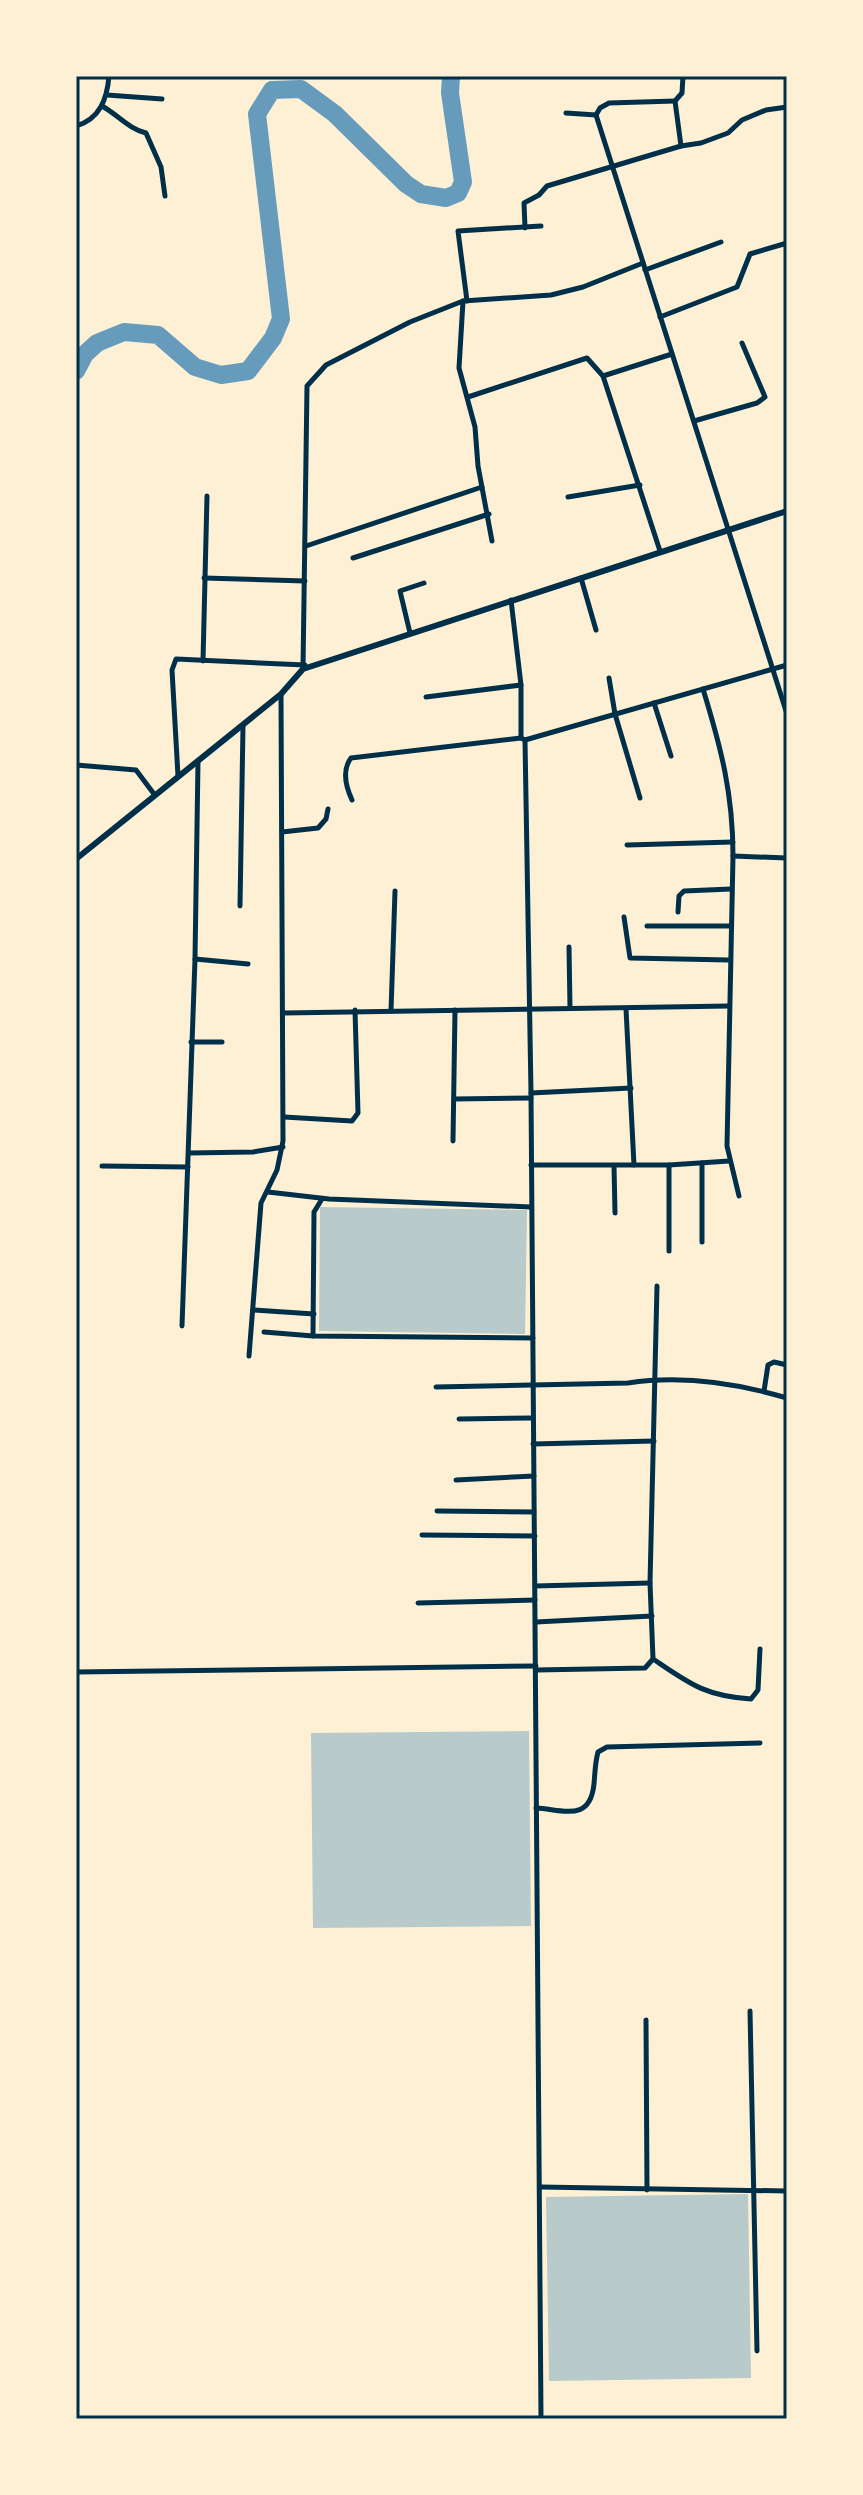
<svg xmlns="http://www.w3.org/2000/svg" width="863" height="2495" font-family="'Asap Condensed',sans-serif">
<style>
.green{fill:#b9caca}
.lines{fill:none;stroke-linecap:round;stroke-linejoin:round}
.river{stroke:#669bbc;stroke-width:18}
.minor{stroke:#003049;stroke-width:5}
.tertiary{stroke:#003049;stroke-width:6}
.neatline{fill:none;stroke:#003049;stroke-width:3}
</style>
<rect width="100%" height="100%" fill="#fdf0d5"/>
<g class="green">
<polygon points="320,1207 527,1210 525,1334 319,1331"/>
<polygon points="529,1731 531,1926 313,1928 311,1733"/>
<polygon points="748,2194 751,2378 549,2381 546,2197"/>
</g>
<g class="lines">
<polyline class="river" points="76,371 85,354 97,343 124,332 158,335 195,367 221,375 248,371 273,338 281,319 257,114 272,90 301,89 335,114 406,184 421,194 446,198 458,193 463,182 450,93 451,76"/>
<g class="minor">
<polyline points="107,95 162,99"/>
<path d="M102 106C118 115 129 129 146 133L161 167 165 196"/>
<polyline points="566,113 596,115"/>
<polyline points="596,115 787,714"/>
<polyline points="596,115 600,108 609,103 675,101"/>
<path d="M76 126C100 119 107 99 109 76"/>
<polyline points="681,146 675,101 682,93 683,76"/>
<polyline points="525,228 524,203 539,195 547,186 681,146 701,143 728,133 742,120 766,110 787,107"/>
<polyline points="645,270 721,242"/>
<polyline points="463,301 459,368 475,427 478,466 492,541"/>
<polyline points="467,301 458,231 541,226"/>
<polyline points="660,317 737,287 750,254 787,243"/>
<polyline points="603,376 672,354"/>
<polyline points="468,397 587,358 603,376 660,551"/>
<polyline points="694,421 757,403 765,397 742,343"/>
<polyline points="568,497 640,485"/>
<polyline points="306,546 482,487"/>
<polyline points="353,558 489,514"/>
<polyline points="204,578 305,581"/>
<polyline points="581,578 596,630"/>
<polyline points="511,600 521,685 521,738 525,740 531,1093 541,2419"/>
<polyline points="410,633 400,591 424,583"/>
<polyline points="203,661 207,496"/>
<polyline points="303,669 307,386 326,365 410,322 463,301 551,295 583,287 643,263"/>
<polyline points="609,678 615,714 640,798"/>
<path d="M703 689C721 748 733 793 733 856L727 1146 739 1196"/>
<polyline points="426,697 521,685"/>
<polyline points="654,703 671,756"/>
<polyline points="525,740 787,665"/>
<polyline points="76,765 136,770 154,794"/>
<polyline points="178,776 172,670 176,659 305,665"/>
<path d="M352 800C346 787 342 770 351 758L521 738"/>
<polyline points="282,832 318,828 326,819 328,809"/>
<polyline points="627,845 733,842"/>
<polyline points="733,856 787,858"/>
<polyline points="240,906 243,726"/>
<polyline points="678,912 679,896 684,891 731,889"/>
<polyline points="624,917 630,958 729,960"/>
<polyline points="647,926 730,926"/>
<polyline points="569,947 570,1008"/>
<polyline points="195,959 248,964"/>
<polyline points="626,1009 634,1165"/>
<polyline points="391,1011 395,891"/>
<polyline points="284,1013 729,1006"/>
<polyline points="191,1042 222,1042"/>
<polyline points="531,1093 631,1088"/>
<polyline points="454,1099 531,1098"/>
<polyline points="284,1117 352,1121 358,1113 355,1010"/>
<polyline points="453,1141 455,1010"/>
<polyline points="189,1153 253,1152 283,1147"/>
<polyline points="531,1165 669,1165 729,1161"/>
<polyline points="102,1166 188,1167"/>
<polyline points="614,1166 615,1213"/>
<polyline points="268,1192 329,1199 531,1207"/>
<polyline points="702,1242 702,1163"/>
<polyline points="669,1251 669,1165"/>
<polyline points="253,1310 314,1314"/>
<polyline points="182,1326 195,959 198,761"/>
<polyline points="264,1332 313,1336 533,1338"/>
<polyline points="313,1336 314,1212 322,1199"/>
<polyline points="249,1356 261,1203 277,1170 283,1141 281,694"/>
<path d="M436 1387 628 1383C681 1375 736 1383 787 1398"/>
<polyline points="764,1391 768,1365 774,1362 787,1365"/>
<polyline points="459,1419 532,1418"/>
<polyline points="533,1444 654,1441"/>
<polyline points="456,1480 534,1476"/>
<polyline points="437,1511 534,1512"/>
<polyline points="422,1535 535,1536"/>
<polyline points="535,1586 650,1583"/>
<polyline points="418,1603 535,1600"/>
<polyline points="536,1622 652,1616"/>
<path d="M653 1659C690 1684 705 1696 751 1699L758 1690 760 1649"/>
<polyline points="536,1670 645,1668 653,1659 650,1583 657,1286"/>
<polyline points="76,1672 536,1666"/>
<path d="M536 1808C565 1810 590 1822 594 1784 595 1773 595 1763 598 1752L607 1747 760 1743"/>
<polyline points="750,2011 757,2351"/>
<polyline points="646,2020 647,2190"/>
<polyline points="540,2187 787,2191"/>
</g>
<polyline class="tertiary" points="76,859 281,694 303,669 787,511"/>
</g>
<rect width="863" height="2495" fill="none" stroke="#fdf0d5" stroke-width="156"/>
<rect x="78" y="78" width="707" height="2339" class="neatline"/>
</svg>
